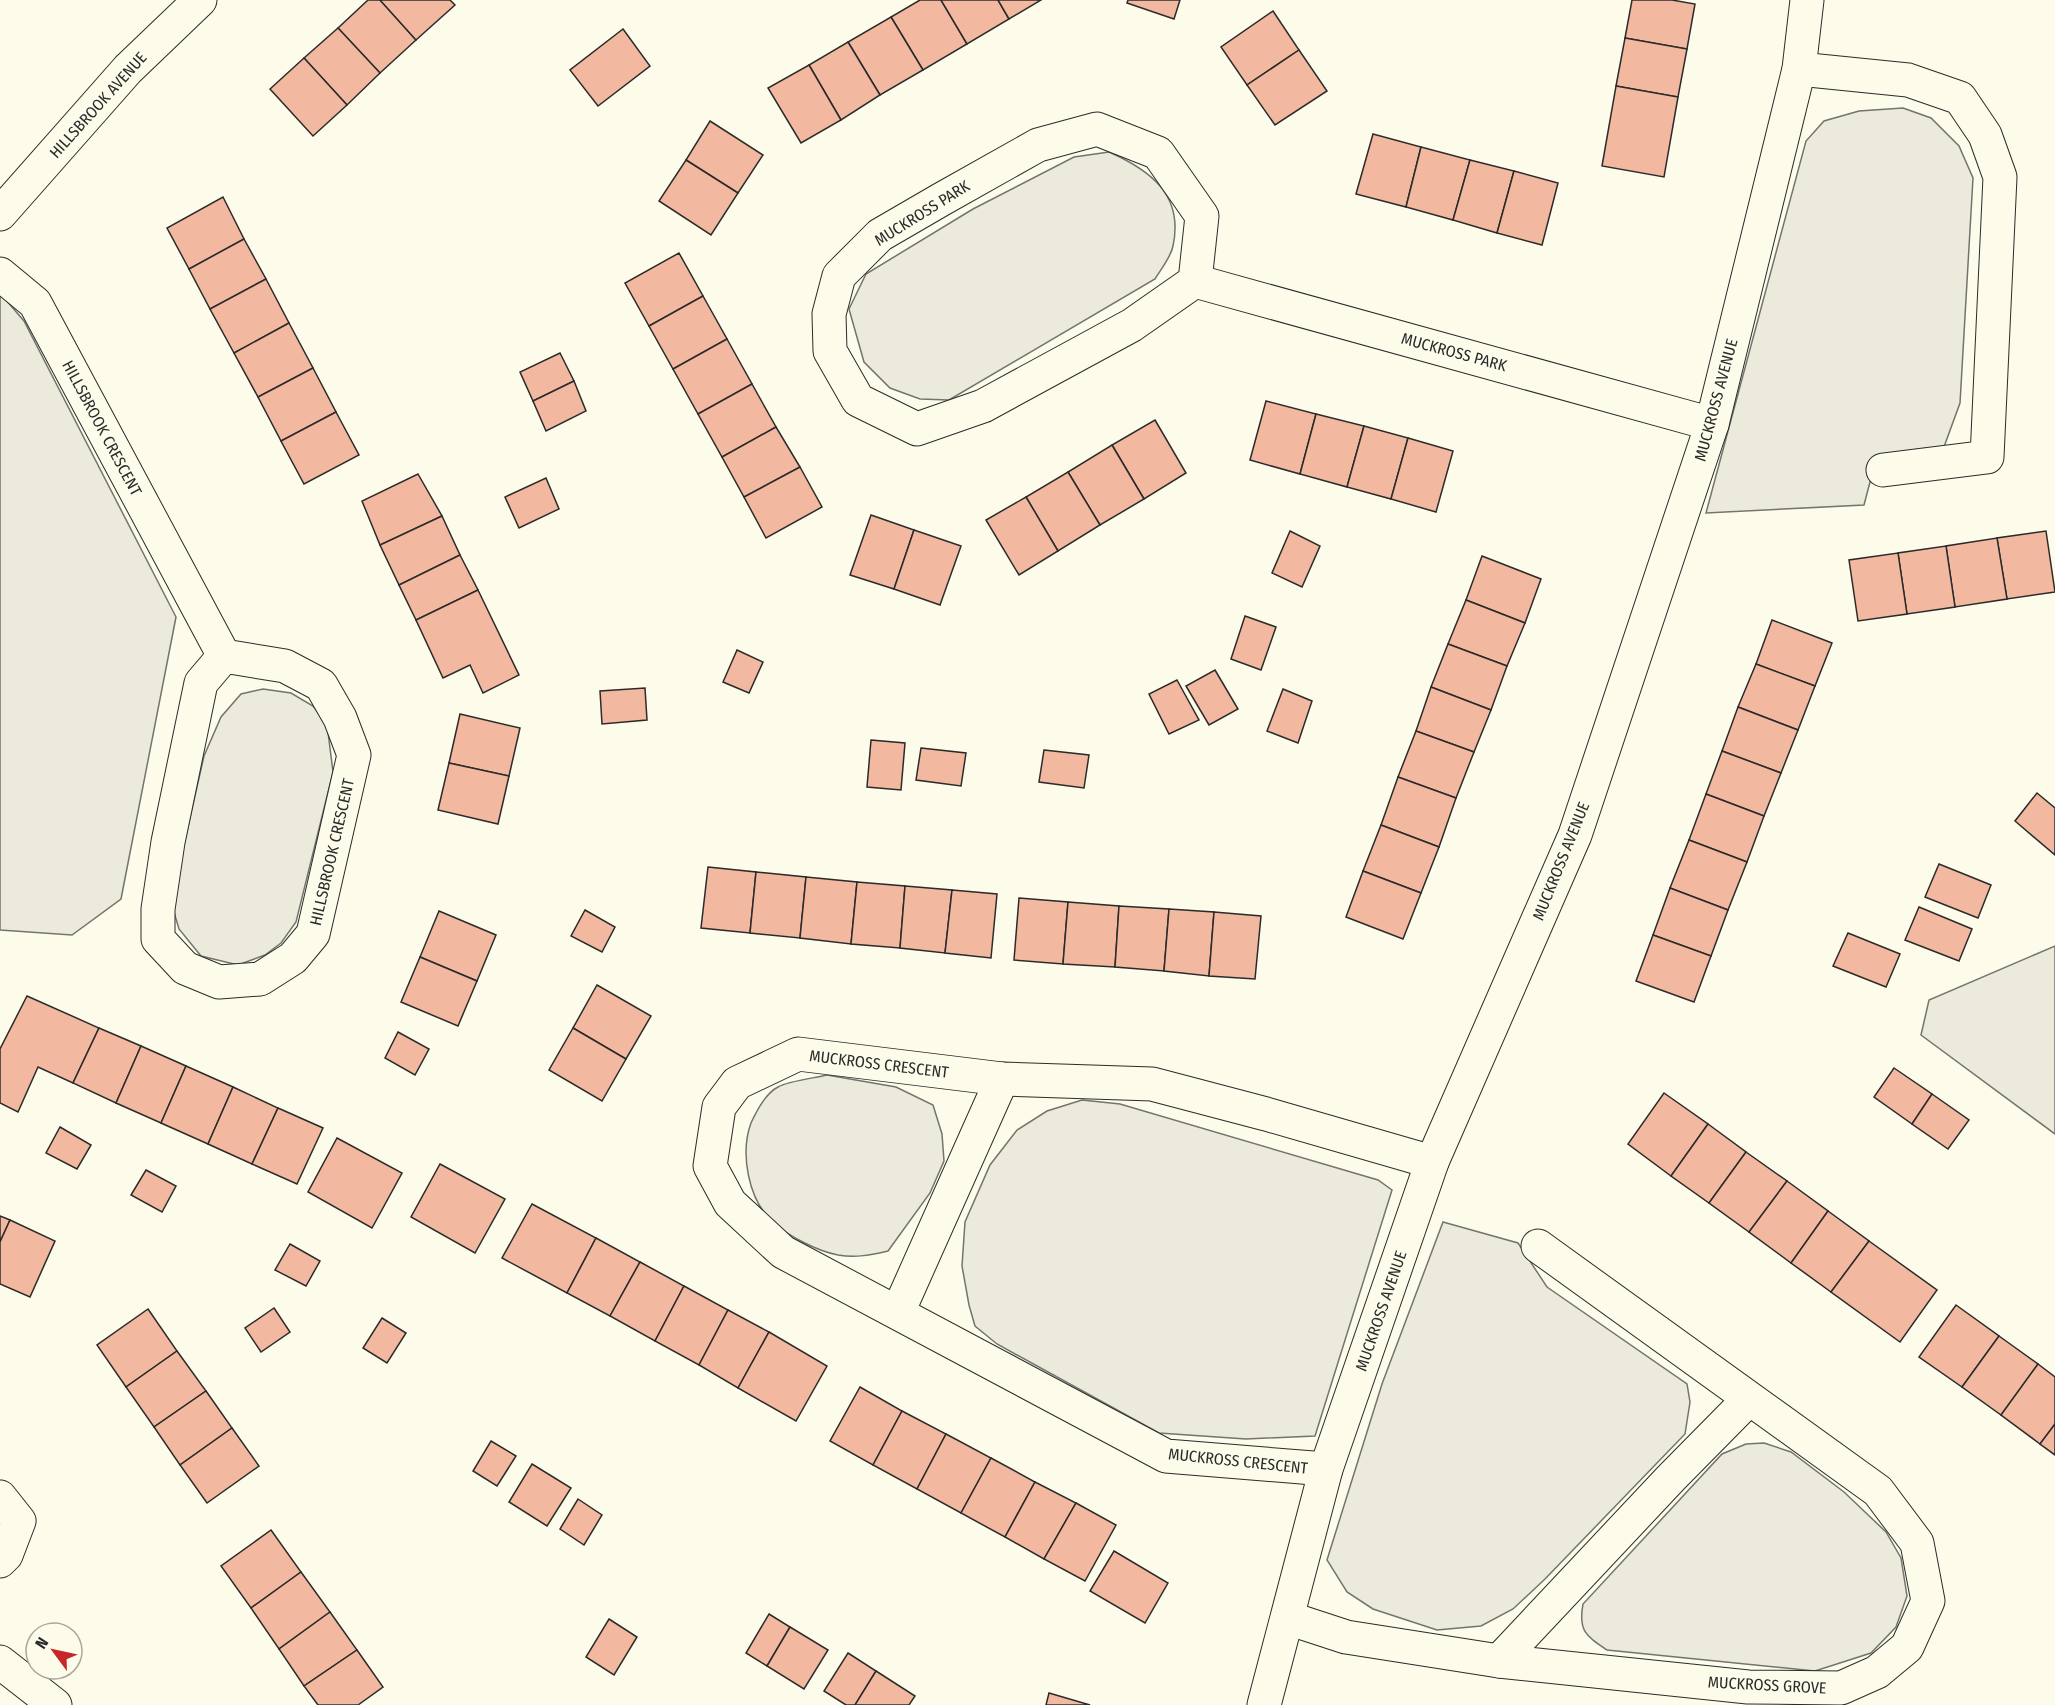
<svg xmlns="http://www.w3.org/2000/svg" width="2055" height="1705" font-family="'Fira Sans Condensed',sans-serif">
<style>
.grass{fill:#ecebdb;stroke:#74746e;stroke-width:1.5}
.parking{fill:#eceadb;stroke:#74746e;stroke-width:1.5}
.building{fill:#f2b8a0;stroke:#2b2b2b;stroke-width:1.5}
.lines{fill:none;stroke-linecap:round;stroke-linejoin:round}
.street-casing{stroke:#2b2b2b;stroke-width:35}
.secondary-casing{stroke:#2b2b2b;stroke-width:35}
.street{stroke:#fdfbea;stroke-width:33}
.secondary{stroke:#fdfbea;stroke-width:33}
.labels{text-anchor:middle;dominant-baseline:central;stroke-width:4.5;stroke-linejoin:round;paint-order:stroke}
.street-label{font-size:16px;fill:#2b2b2b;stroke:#fdfbea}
</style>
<rect width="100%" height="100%" fill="#fdfbea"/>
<g class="grass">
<polygon points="1903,108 1931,118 1959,146 1973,178 1960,403 1941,455 1875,463 1864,505 1706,513 1806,141 1824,121 1859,111"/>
<path d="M1109 152C1150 170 1184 195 1173 246 1171 257 1161 269 1155 279L949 400 920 399 890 388 864 362 849 309 866 274 973 209 1074 157Z"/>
<polygon points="0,293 24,321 176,617 121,899 72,935 0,930"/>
<polygon points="263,689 291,693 313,706 327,724 333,772 296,922 281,943 265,955 238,965 201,956 179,929 171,902 204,756 221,717 241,694"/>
<path d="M827 1075 896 1087 933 1105 942 1134 944 1161 930 1193 888 1251C871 1255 856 1258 838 1255 817 1251 788 1236 773 1222 748 1200 740 1153 751 1123 756 1112 766 1093 778 1087 788 1081 815 1078 827 1075Z"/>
<polygon points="1082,1100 1120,1104 1378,1180 1392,1190 1315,1436 1246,1439 1159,1433 997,1344 975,1326 969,1305 962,1266 965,1222 990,1165 1017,1130 1047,1111"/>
<polygon points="1443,1222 1518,1243 1547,1287 1687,1384 1690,1402 1685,1434 1545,1579 1513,1609 1481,1626 1437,1630 1373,1609 1347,1592 1327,1560 1382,1384"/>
<path d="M1764 1443 1791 1452 1844 1492 1886 1532 1901 1558 1907 1596 1896 1627 1871 1653 1815 1671 1607 1650C1586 1636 1578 1631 1583 1604L1722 1454 1746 1444Z"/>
</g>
<polygon class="parking" points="2055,946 2055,1134 1921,1035 1929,1000"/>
<g class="building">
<polygon points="368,0 380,0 416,40 380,73 338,28"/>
<polygon points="380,0 450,0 455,5 416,40"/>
<polygon points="920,0 941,0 967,44 923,70 891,17"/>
<polygon points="941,0 998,0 1009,19 967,44"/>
<polygon points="998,0 1041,0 1009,19"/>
<polygon points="1128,0 1180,0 1174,19 1127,3"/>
<polygon points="1632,0 1672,0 1695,4 1687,49 1625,38"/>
<polygon points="1273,11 1299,50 1247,85 1221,47"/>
<polygon points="891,17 923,70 880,95 848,42"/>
<polygon points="338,28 380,73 347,105 304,58"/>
<polygon points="623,29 650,66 598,106 570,70"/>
<polygon points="1625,38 1687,49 1678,97 1616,86"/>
<polygon points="848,42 880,95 841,120 809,65"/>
<polygon points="1299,50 1327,91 1275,125 1247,85"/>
<polygon points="304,58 347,105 313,136 270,89"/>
<polygon points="809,65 841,120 801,143 768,88"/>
<polygon points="1616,86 1678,97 1664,177 1602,166"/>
<polygon points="710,121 763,155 738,193 686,160"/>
<polygon points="1373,134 1421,147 1406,207 1356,194"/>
<polygon points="1421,147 1470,160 1453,220 1406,207"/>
<polygon points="686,160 738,193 711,235 659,201"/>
<polygon points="1470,160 1514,171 1497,233 1453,220"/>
<polygon points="1514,171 1558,183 1542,245 1497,233"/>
<polygon points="223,197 244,239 189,269 167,228"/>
<polygon points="244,239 266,279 210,309 189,269"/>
<polygon points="679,253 703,296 649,326 625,283"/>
<polygon points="266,279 289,323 234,353 210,309"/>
<polygon points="703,296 727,339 673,369 649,326"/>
<polygon points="289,323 313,368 258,397 234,353"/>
<polygon points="727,339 752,384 698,414 673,369"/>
<polygon points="560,353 574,381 533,401 520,372"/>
<polygon points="313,368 336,412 281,441 258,397"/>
<polygon points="574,381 586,411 546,431 533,401"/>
<polygon points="752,384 776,427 722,457 698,414"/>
<polygon points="1266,401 1316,414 1300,474 1250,460"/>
<polygon points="336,412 359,455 304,484 281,441"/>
<polygon points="1316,414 1364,426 1347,487 1300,474"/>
<polygon points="1155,420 1186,473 1144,499 1112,445"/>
<polygon points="1364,426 1408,438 1391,499 1347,487"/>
<polygon points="776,427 800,467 744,497 722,457"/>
<polygon points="1408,438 1453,451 1436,512 1391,499"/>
<polygon points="1112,445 1144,499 1100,525 1068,472"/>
<polygon points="800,467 822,507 766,538 744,497"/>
<polygon points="1068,472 1100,525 1058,551 1026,497"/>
<polygon points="418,474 442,516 380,545 362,501"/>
<polygon points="546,478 559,509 519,528 505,497"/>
<polygon points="1026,497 1058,551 1019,575 986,520"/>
<polygon points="871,515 914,530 894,589 850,575"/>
<polygon points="442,516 460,555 399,585 380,545"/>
<polygon points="914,530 961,546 940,605 894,589"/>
<polygon points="1290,531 1320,546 1302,587 1272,573"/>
<polygon points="2046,531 2055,592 2007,599 1997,538"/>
<polygon points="1997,538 2007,599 1955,607 1946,546"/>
<polygon points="1946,546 1955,607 1907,614 1898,553"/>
<polygon points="1898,553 1907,614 1858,621 1849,560"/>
<polygon points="460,555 478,590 416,620 399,585"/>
<polygon points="1482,556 1541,579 1525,623 1466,600"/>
<polygon points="478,590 519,675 483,693 470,665 443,678 416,620"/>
<polygon points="1466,600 1525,623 1507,666 1448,644"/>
<polygon points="1245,616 1276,627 1261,670 1231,659"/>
<polygon points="1772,620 1832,643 1815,686 1756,664"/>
<polygon points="1448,644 1507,666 1491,710 1431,687"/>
<polygon points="737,650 763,662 749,693 723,682"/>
<polygon points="1756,664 1815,686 1798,730 1738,707"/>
<polygon points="1215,670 1238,709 1209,725 1186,686"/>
<polygon points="1177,680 1199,720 1169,734 1149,694"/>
<polygon points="1431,687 1491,710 1474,752 1416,731"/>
<polygon points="645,688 647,720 602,724 600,691"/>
<polygon points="1283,689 1312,701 1298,743 1267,731"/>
<polygon points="1738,707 1798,730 1781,773 1722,751"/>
<polygon points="460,714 520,728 509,776 449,763"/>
<polygon points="1416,731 1474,752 1456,798 1398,777"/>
<polygon points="871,740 905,743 901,790 867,787"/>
<polygon points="921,748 966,753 961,786 916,780"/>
<polygon points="1044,750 1089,755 1084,788 1039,782"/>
<polygon points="1722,751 1781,773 1764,816 1706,794"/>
<polygon points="449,763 509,776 498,824 438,810"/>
<polygon points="1398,777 1456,798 1439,847 1381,825"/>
<polygon points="2037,793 2055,808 2055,855 2015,821"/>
<polygon points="1706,794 1764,816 1747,862 1689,840"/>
<polygon points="1381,825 1439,847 1421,893 1363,871"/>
<polygon points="1689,840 1747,862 1728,910 1670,888"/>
<polygon points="1939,864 1991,885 1978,918 1925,897"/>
<polygon points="708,867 756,872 750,933 701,928"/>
<polygon points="1363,871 1421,893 1403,939 1346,917"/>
<polygon points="756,872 806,877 800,938 750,933"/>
<polygon points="806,877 857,882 851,944 800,938"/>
<polygon points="857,882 905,886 900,948 851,944"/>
<polygon points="905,886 952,890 945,953 900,948"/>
<polygon points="1670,888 1728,910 1711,956 1653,935"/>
<polygon points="952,890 997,894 991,958 945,953"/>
<polygon points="1019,898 1068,902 1063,964 1014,960"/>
<polygon points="1068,902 1119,906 1115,967 1063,964"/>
<polygon points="1119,906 1169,909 1164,971 1115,967"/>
<polygon points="1919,907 1972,929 1959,961 1905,940"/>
<polygon points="1169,909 1214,912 1209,976 1164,971"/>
<polygon points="585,910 615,927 602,952 571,936"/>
<polygon points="439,911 496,935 477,981 420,957"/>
<polygon points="1214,912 1261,916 1255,979 1209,976"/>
<polygon points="1848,933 1900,954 1886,987 1833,966"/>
<polygon points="1653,935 1711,956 1694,1002 1636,981"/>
<polygon points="420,957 477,981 458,1026 401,1002"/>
<polygon points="597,985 651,1016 626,1059 573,1028"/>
<polygon points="27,996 99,1028 73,1083 38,1067 18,1112 0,1103 0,1049"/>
<polygon points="99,1028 141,1046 116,1103 73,1083"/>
<polygon points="573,1028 626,1059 602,1101 549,1070"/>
<polygon points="398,1032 429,1049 415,1075 385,1058"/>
<polygon points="141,1046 186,1066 161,1123 116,1103"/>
<polygon points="186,1066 233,1087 208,1144 161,1123"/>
<polygon points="1894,1068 1932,1094 1912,1124 1874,1097"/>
<polygon points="233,1087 278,1108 252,1164 208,1144"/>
<polygon points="1664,1093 1708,1124 1671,1176 1628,1144"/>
<polygon points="1932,1094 1969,1120 1948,1149 1912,1124"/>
<polygon points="278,1108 323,1128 297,1184 252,1164"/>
<polygon points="1708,1124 1746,1152 1709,1203 1671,1176"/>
<polygon points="60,1127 91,1145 77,1169 46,1153"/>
<polygon points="337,1138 402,1173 372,1228 308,1192"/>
<polygon points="1746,1152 1787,1181 1749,1232 1709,1203"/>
<polygon points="440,1164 505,1199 475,1253 411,1217"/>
<polygon points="146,1170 176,1186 162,1212 131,1195"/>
<polygon points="1787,1181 1828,1211 1791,1263 1749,1232"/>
<polygon points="532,1204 596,1238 567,1293 502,1258"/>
<polygon points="1828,1211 1869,1241 1831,1292 1791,1263"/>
<polygon points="0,1216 10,1220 0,1242"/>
<polygon points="10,1220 55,1241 30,1297 0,1284 0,1242"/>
<polygon points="596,1238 640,1262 610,1316 567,1293"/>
<polygon points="1869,1241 1937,1290 1900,1342 1831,1292"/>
<polygon points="290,1244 320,1261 306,1286 275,1270"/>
<polygon points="640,1262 684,1286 655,1341 610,1316"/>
<polygon points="684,1286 728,1310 699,1365 655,1341"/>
<polygon points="1956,1305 1999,1336 1962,1387 1919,1357"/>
<polygon points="274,1308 290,1332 261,1352 245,1328"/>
<polygon points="148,1309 177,1351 126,1387 97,1345"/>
<polygon points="728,1310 769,1332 738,1388 699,1365"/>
<polygon points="382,1318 406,1333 387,1363 363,1348"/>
<polygon points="769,1332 827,1366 796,1421 738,1388"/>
<polygon points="1999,1336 2038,1364 2001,1415 1962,1387"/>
<polygon points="177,1351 206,1391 154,1427 126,1387"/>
<polygon points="2038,1364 2055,1377 2055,1424 2040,1444 2001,1415"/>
<polygon points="860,1387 902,1411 873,1465 830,1441"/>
<polygon points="206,1391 232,1428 180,1465 154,1427"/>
<polygon points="902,1411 946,1434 917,1489 873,1465"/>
<polygon points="2055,1424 2055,1455 2040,1444"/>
<polygon points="232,1428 259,1466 207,1503 180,1465"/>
<polygon points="946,1434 991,1458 961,1513 917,1489"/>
<polygon points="491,1441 516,1456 497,1486 473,1471"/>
<polygon points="991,1458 1035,1482 1005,1537 961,1513"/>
<polygon points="532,1464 571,1488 547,1526 509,1502"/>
<polygon points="1035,1482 1076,1503 1044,1559 1005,1537"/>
<polygon points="578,1499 602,1515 584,1545 560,1529"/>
<polygon points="1076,1503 1116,1525 1085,1581 1044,1559"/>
<polygon points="271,1530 301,1572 251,1608 221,1566"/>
<polygon points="1114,1551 1168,1583 1145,1623 1090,1591"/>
<polygon points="301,1572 330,1612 279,1649 251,1608"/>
<polygon points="330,1612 357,1650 304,1686 279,1649"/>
<polygon points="769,1614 790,1627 767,1666 746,1653"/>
<polygon points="609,1619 637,1637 614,1675 586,1657"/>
<polygon points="790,1627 828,1650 804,1689 767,1666"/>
<polygon points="357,1650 383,1687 358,1705 318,1705 304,1686"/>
<polygon points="848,1653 876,1671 855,1705 846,1705 824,1691"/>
<polygon points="876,1671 915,1696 909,1705 855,1705"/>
<polygon points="1049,1693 1090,1705 1046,1705"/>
</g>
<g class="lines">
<g class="street-casing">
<g id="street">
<polyline points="1799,69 1908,80 1960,98 1985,135 2000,177 1987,457 1883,470"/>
<polygon points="1097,129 1158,153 1202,216 1195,281 1132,325 983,406 917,429 858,400 830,351 829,314 839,276 880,235 942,199 1038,145"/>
<polyline points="0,214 128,69 200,0"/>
<polyline points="0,274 35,303 224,656"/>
<polyline points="1195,281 1712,424"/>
<polygon points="224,656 285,666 321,685 340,718 354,755 313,934 293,958 260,979 219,982 185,968 158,939 158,909 168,842 201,683"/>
<polyline points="898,1312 1002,1079"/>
<polyline points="1326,1469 1166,1456 783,1252 730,1203 710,1166 719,1107 737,1083 798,1054 1002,1079 1152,1084 1266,1114 1432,1162"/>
<polyline points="0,1497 19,1521 6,1555 0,1561"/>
<polyline points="1288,1618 1346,1637 1499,1661 1748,1687 1841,1688 1877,1672 1907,1647 1928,1601 1917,1543 1878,1491 1538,1246"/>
<polyline points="1499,1661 1671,1478 1749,1399"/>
<polyline points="1264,1705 1326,1469 1432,1162 1575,835 1712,424 1799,69 1807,0"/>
</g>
</g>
<g class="secondary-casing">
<polyline id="secondary" points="0,1662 55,1705"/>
</g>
<use href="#street" class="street"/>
<use href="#secondary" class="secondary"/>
</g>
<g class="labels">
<g class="street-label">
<text transform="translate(98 105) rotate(-48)">HILLSBROOK AVENUE</text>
<text transform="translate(922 213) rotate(-32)">MUCKROSS PARK</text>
<text transform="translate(1454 352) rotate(15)">MUCKROSS PARK</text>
<text transform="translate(1716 400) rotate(-75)">MUCKROSS AVENUE</text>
<text transform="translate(102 428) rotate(62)">HILLSBROOK CRESCENT</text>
<text transform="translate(332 852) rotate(-77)">HILLSBROOK CRESCENT</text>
<text transform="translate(1561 861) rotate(-68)">MUCKROSS AVENUE</text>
<text transform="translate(879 1064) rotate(7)">MUCKROSS CRESCENT</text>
<text transform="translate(1381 1311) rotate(-71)">MUCKROSS AVENUE</text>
<text transform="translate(1238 1461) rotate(6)">MUCKROSS CRESCENT</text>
<text transform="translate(1767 1685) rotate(3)">MUCKROSS GROVE</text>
</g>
</g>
<g transform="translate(54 1651) rotate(303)"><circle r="28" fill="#fdfbea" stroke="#a9a89e" stroke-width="1.5"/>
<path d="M0-4.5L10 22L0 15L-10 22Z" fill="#c62828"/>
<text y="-9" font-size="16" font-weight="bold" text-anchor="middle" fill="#2b2b2b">N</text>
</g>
</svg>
